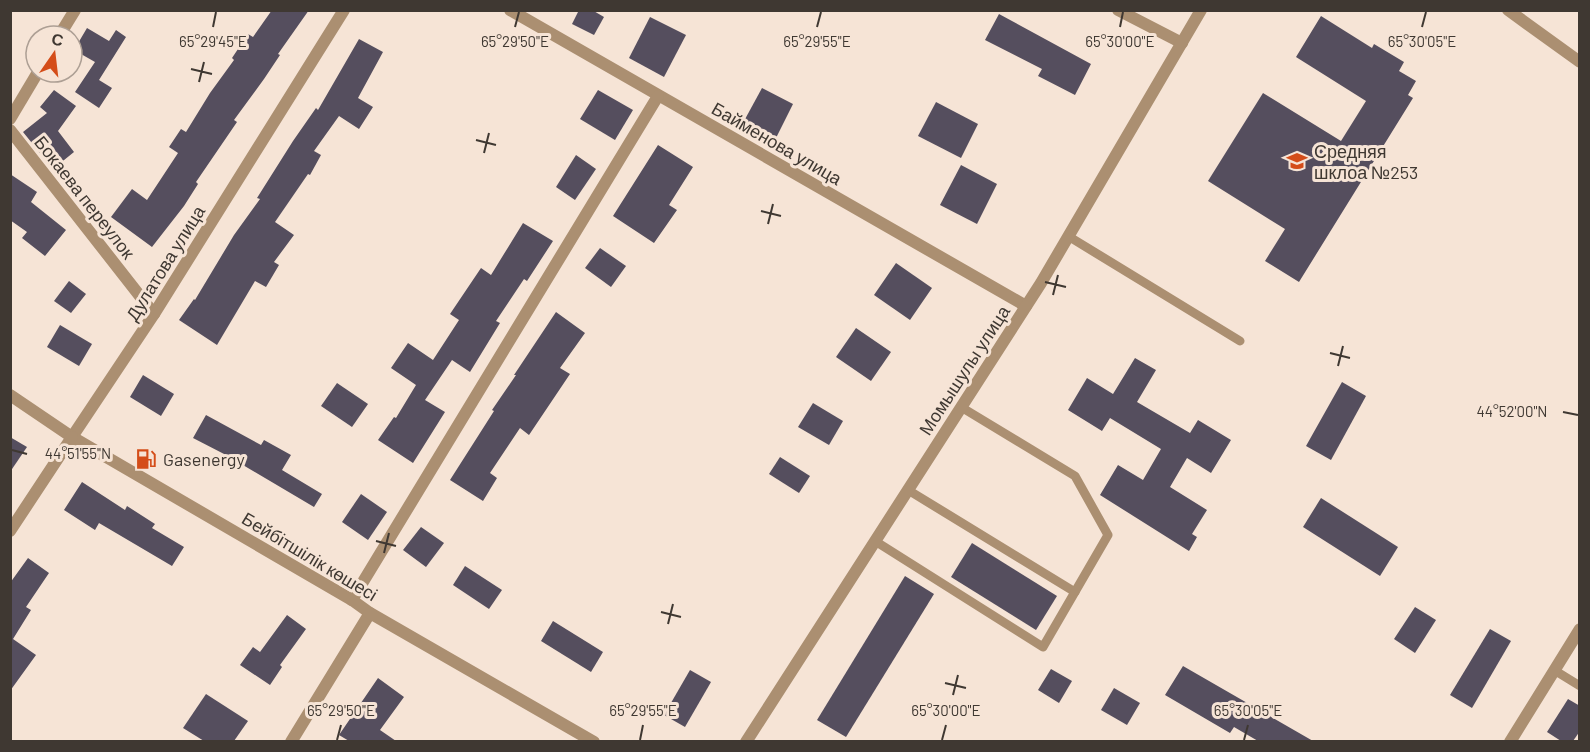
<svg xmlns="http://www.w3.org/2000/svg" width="1590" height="752" font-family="Barlow,sans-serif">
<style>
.building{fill:#554e5e}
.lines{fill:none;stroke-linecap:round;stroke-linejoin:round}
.service{stroke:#ab8f71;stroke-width:9}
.minor{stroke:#ab8f71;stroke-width:12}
.tertiary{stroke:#ab8f71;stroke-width:12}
.ticks{fill:none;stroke:#3f3832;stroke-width:2}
.labels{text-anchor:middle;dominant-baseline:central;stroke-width:6;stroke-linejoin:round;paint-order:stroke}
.street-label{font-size:18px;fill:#3f3832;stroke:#f6e4d6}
.poi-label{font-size:18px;fill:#3f3832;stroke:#f6e4d6;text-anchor:start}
.ticks-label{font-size:15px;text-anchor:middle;fill:#3f3832;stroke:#f6e4d6;stroke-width:6;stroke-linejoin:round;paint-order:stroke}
</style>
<rect width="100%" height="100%" fill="#f6e4d6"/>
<g class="building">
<polygon points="272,10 309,10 278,54 280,55 264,79 234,120 237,122 196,182 198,184 184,206 152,247 111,217 132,189 147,200 178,153 169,147 181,129 186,132 210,93 234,60 232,58 248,34 253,37"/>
<polygon points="579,10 592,10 604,17 594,35 572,24"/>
<polygon points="999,14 1091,64 1075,95 1038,76 1042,69 985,40"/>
<polygon points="1321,16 1372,48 1374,44 1404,62 1399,71 1416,81 1408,95 1413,98 1299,282 1265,261 1285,229 1208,181 1263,93 1341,141 1366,101 1296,57"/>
<polygon points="650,17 686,35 664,77 629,58"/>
<polygon points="87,28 109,41 116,30 126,37 99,80 112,88 99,108 75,92 95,62 74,50"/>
<polygon points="359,39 383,52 358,98 373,107 359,129 339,116 314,151 321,155 310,175 308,174 275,222 294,235 274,262 279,265 266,287 255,281 217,345 179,320 194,299 195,300 234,235 260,199 257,198 293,141 316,108 318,110"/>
<polygon points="762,88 793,104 776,138 744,121"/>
<polygon points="54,90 76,106 58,131 74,152 53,169 23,132 47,113 40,107"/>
<polygon points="598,90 633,110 615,140 580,119"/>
<polygon points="936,102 978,124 961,158 918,136"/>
<polygon points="658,145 693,167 669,205 677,210 654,243 613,216"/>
<polygon points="576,155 596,169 575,200 556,187"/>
<polygon points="961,165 997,184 977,224 940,205"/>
<polygon points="10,174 37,192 31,202 66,230 45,256 22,238 27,232 10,220"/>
<polygon points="523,223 553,241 527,281 524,279 496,321 500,323 470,372 452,360 425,400 445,412 413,463 378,440 394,417 396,418 416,385 391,368 408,343 433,360 459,320 450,314 481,268 491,275"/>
<polygon points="600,248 626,266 611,287 585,268"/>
<polygon points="896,263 932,288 910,320 874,295"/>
<polygon points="69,281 86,294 71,313 54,301"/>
<polygon points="556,312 585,333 560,368 570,374 529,435 520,428 490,473 497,478 483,501 450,480 494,411 492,410 516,375 514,375"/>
<polygon points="60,325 92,344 79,366 47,347"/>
<polygon points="856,328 891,352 871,381 836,357"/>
<polygon points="1135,358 1156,370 1137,402 1190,433 1198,420 1231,440 1211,473 1187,458 1170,487 1207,510 1192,534 1197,537 1189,551 1100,495 1118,465 1143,480 1161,449 1110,418 1102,431 1068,410 1087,378 1113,394"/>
<polygon points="143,375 174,394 161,416 130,397"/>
<polygon points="1342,382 1366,396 1331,460 1306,446"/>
<polygon points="337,383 368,404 352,427 321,406"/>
<polygon points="813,403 843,421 829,445 798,427"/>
<polygon points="206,415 261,445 264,440 291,455 282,470 322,494 314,507 226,455 193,438"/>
<polygon points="10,437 27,447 10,472"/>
<polygon points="780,457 810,476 799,493 769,474"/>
<polygon points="82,482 125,510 127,506 155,524 152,528 184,547 172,566 99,523 95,530 64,510"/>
<polygon points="361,494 387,512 368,540 342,522"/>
<polygon points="1321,498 1398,547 1380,576 1303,527"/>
<polygon points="421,527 444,543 426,567 403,550"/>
<polygon points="972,543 1057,596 1036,630 951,577"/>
<polygon points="28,558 49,573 26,607 31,610 13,639 36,655 10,691 10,583"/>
<polygon points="465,566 502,590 489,609 453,585"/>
<polygon points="905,576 934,594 846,737 817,720"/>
<polygon points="1415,607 1436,620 1415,653 1394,639"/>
<polygon points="287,615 306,629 280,665 282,667 270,685 240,665 253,647 260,652"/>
<polygon points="553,621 603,652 591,672 541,641"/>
<polygon points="1490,629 1511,641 1472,708 1450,695"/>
<polygon points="1183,666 1313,741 1258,741 1234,727 1230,733 1165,695"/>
<polygon points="1051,669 1072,681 1059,703 1038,690"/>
<polygon points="690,670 711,682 685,727 664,715"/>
<polygon points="378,678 404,697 380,730 396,741 349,741 339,735"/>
<polygon points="1114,688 1140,703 1127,725 1101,710"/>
<polygon points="206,694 248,721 234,741 204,741 183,728"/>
<polygon points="1568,699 1580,706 1580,731 1573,741 1561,741 1547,732"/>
</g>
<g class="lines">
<g class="service">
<polyline points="1068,236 1240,341"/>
<polyline points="908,490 1075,592"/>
<polyline points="875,541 1043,647 1108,535 1075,476 961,407"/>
<polyline points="1554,670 1580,686"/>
</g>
<g class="minor">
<polyline points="510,10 1026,306"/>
<polyline points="1118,10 1182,43"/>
<polyline points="1508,10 1580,62"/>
<polyline points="59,36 75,10"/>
<polyline points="10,119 38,72"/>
<polyline points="10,130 154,314"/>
<polyline points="72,437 154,314 344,10"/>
<polyline points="352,600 658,96"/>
<polyline points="291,742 370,613"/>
<polyline points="746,742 1041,283 1201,10"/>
</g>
<g class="tertiary">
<polyline points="10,395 72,437 352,600 370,613 594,742"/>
<polyline points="10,531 72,437"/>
<polyline points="1510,742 1580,629"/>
</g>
</g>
<path class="ticks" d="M213 27 216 12M515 27 519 12M817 27 821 12M1120 27 1123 12M1422 27 1426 12M191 69 212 74M199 82 204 62M476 140 496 145M484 153 489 133M761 211 781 216M768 224 773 204M1045 282 1066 287M1053 295 1058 275M1330 353 1350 358M1338 366 1343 346M1563 412 1578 415M12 450 27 454M376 541 396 546M384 553 389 533M661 612 681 617M668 624 673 604M945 683 966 688M953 695 958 675M337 740 341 725M640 740 643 725M942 740 946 725M1244 740 1248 725"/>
<defs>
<g id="school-bare" transform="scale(1.62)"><path d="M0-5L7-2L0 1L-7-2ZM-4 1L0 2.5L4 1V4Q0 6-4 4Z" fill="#d44d19" stroke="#f6e4d6" stroke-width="2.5" paint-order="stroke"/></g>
<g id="fuel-bare" transform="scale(1.62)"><path d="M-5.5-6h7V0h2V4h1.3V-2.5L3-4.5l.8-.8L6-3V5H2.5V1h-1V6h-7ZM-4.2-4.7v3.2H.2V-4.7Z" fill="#d44d19" stroke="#f6e4d6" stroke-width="2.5" paint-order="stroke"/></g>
</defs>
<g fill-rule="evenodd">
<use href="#school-bare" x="1297" y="161"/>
<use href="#fuel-bare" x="146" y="459"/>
</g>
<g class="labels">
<g class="street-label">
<text transform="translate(777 143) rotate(30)">Байменова улица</text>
<text transform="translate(85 197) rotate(52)">Бокаева переулок</text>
<text transform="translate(165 263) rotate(-58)">Дулатова улица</text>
<text transform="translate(964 370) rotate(-57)">Момышулы улица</text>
<text transform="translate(310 556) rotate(31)">Бейбітшілік көшесі</text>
</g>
<g class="poi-label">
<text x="1314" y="151">Средняя<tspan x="1314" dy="21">шклоа №253</tspan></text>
<text x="163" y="459">Gasenergy</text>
</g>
</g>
<g class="ticks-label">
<text x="213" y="47">65°29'45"E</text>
<text x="515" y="47">65°29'50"E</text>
<text x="817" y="47">65°29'55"E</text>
<text x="1120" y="47">65°30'00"E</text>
<text x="1422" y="47">65°30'05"E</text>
<text x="1512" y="417">44°52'00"N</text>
<text x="78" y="459">44°51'55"N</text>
<text x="341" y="716">65°29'50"E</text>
<text x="643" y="716">65°29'55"E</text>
<text x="946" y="716">65°30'00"E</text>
<text x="1248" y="716">65°30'05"E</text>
</g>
<rect width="1590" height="752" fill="none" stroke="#3f3832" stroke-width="24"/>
<g transform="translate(54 54) rotate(14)"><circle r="28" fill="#f6e4d6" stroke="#ad9f94" stroke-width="1.5"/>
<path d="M0-4.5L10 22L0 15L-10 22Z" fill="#d44d19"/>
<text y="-9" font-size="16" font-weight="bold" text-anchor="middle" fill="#3f3832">С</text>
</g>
</svg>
